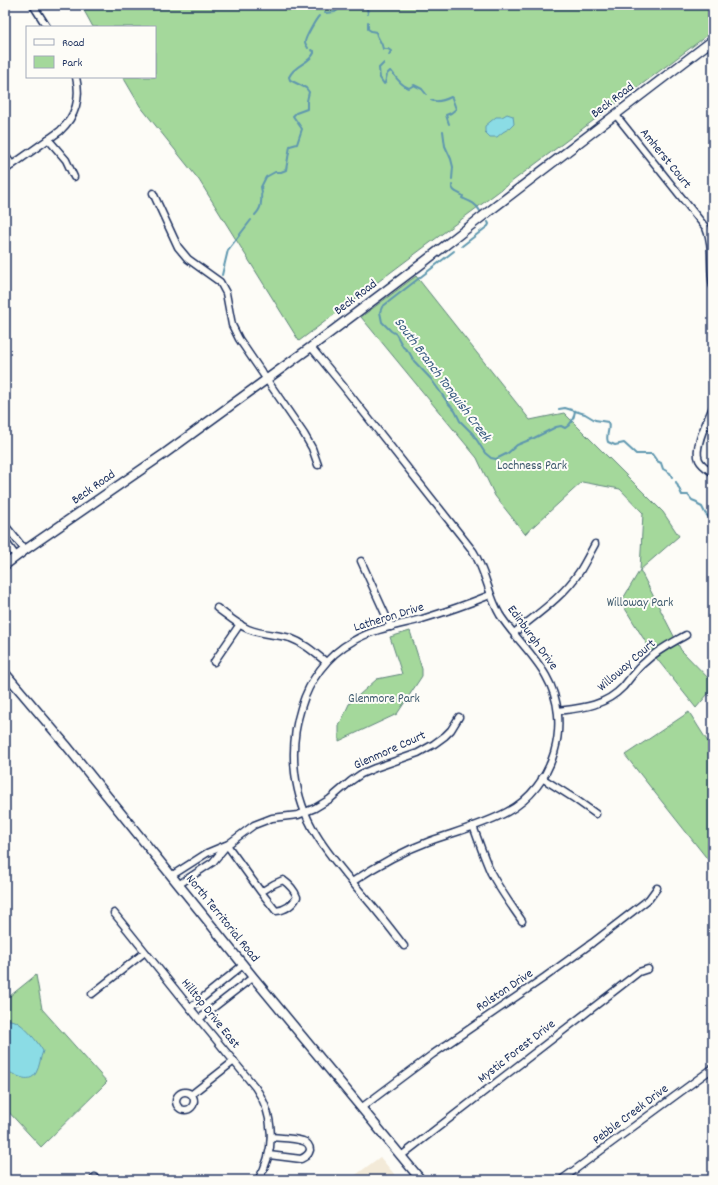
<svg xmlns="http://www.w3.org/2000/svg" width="718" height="1185" font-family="Dekko,sans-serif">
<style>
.built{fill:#f3ead8}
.green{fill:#a4d89b;stroke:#60847c}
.water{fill:#8bdce5;stroke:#5e97af}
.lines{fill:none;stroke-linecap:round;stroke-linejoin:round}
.stream{stroke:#5e97af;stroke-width:2}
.minor-casing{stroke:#1b2f5e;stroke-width:9}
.major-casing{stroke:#1b2f5e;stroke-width:11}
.minor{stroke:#fdfcf7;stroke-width:6}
.major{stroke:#fdfcf7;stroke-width:8}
.labels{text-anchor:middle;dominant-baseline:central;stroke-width:4;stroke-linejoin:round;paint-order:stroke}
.street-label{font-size:13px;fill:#1b2f5e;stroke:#fdfcf7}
.park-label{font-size:13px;fill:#3d596d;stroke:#fdfcf7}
.water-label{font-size:14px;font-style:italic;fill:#375a80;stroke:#fdfcf7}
</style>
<rect width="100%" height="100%" fill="#fdfcf7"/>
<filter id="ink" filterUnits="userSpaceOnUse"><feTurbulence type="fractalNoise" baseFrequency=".025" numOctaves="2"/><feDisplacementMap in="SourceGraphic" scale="8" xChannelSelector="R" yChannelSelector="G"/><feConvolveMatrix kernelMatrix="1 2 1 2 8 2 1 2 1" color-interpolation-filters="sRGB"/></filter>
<g filter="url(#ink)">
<polygon class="built" points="380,1157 399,1180 349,1180"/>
<g class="green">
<polygon points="81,5 713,5 713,31 299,341 199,180 140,106 123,77 155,77 155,27 93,27"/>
<polygon points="416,276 530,420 564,413 663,512 679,536 640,570 681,650 713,683 713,688 696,708 653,654 621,602 640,570 643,513 620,489 582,482 525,534 495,496 477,458 361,317"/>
<polygon points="410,631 422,669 422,676 397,714 339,741 339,726 349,704 377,679 402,674 390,637"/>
<polygon points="689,712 713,750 713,866 625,755"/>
<polygon points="36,975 42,1009 107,1082 41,1147 5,1108 5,1000"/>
</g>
<g class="water">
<polygon points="507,114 513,116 514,124 510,128 503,132 497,137 490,137 485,132 485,126 496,117 502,117"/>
<path d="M5 1019C8 1020 12 1020 15 1021 24 1025 38 1042 43 1051 40 1058 40 1066 36 1073 29 1085 14 1074 5 1070Z"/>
</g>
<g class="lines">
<g class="stream">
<polyline points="357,5 367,8 368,14"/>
<polyline points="325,13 335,12 339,9 339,5"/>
<path d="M368 22V29L371 31 376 32C377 39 382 41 383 49H388L391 51 389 55"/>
<path d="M308 48C307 46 305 44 305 42 305 38 316 19 319 16"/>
<path d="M384 63 379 68 380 78 384 84 385 83 387 74 390 71 392 72C396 78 402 86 409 88L414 85 422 89 426 94"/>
<path d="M431 100C437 103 445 100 451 97L452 98 456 109 451 113 446 115 449 124"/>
<polyline points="443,131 445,146 451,159 453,167 452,179"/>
<path d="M452 185C452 192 458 192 463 196L462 198C469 201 476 203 480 211"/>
<path d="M255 215C258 212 261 207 261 202 262 197 260 196 262 192L261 187 266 177 275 172H281L286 170 290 146 297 144 302 129 293 116 296 113 307 109V101L309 92 306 88 290 80 289 77C295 64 309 64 314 53V51L311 50"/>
<polyline points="462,246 488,226 489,224 488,222"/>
<path d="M454 251 382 307 380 312 382 322 391 331 396 334 403 347 409 352 414 361 431 379 448 403 455 411 460 421 473 434 485 453 491 458 496 459 508 453 517 445 534 438 556 427 561 426 565 428C571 425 574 418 575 411"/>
<polyline points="222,275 228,250 251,220"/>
<path d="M559 409 565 408 585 414 595 420 608 422C611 429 605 435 608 442L615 445 624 443 636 454H652L657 461 661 463 663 469 670 473 672 477"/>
<polyline points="676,482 682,495 688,495 692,500 697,502 698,505 702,507 705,513 711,520"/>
</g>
<g class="minor-casing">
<g id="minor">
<polyline points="33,5 47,27"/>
<path d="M615 114 706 228C714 245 709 267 713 286"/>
<polyline points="48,139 66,160 74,177"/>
<polyline points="5,155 12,165"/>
<path d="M5 170 60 131C76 116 81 98 76 77"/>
<polyline points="153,193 178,247 188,259 220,282 226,293 232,325 239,339 304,434 312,448 318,465"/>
<path d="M311 347 343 386 473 551C486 571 488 595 500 615 514 637 534 654 546 676 573 723 554 787 507 812 483 825 455 832 430 841 403 851 376 866 352 882"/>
<path d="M713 407C708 419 693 448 699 460 702 466 708 469 713 473"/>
<polyline points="5,525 25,550"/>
<polyline points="5,541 16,556"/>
<polyline points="361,561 391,627"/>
<path d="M217 608C227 615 237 624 248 629 262 635 276 634 290 638 304 643 315 653 326 662"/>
<path d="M514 633C537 614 563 597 580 571 585 563 590 553 595 544"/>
<polyline points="214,662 240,624"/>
<path d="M558 711C582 708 605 706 623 687 630 679 636 669 645 662 657 650 672 643 686 635"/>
<polyline points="542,778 575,799 596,814"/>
<path d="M473 826C479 842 484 858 491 873 500 890 511 905 522 921"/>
<path d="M227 845 261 892 276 911C285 910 292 906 297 897 294 889 290 885 283 880L274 884 261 892"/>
<polyline points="171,876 207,853 226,845"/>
<polyline points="178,885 213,862 227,845 254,825 272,818 298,815 315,808 330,799 351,781 361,774 375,768 418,753 434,744 445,736 451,730 459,717"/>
<path d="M114 913 199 1019 255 1087C275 1115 276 1151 258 1180"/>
<path d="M404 946C391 929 378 912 364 896 347 876 329 856 316 834 293 797 288 750 301 708 309 681 327 655 353 641 373 629 399 625 422 619 445 612 468 604 490 595"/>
<polyline points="92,994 145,952"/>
<polyline points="190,1008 243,965"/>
<polyline points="199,1019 253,977"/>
<circle cx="185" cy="1101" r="9"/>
<polyline points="192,1094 234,1061"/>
<polyline points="361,1108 433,1054 545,977 592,943 649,899 657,888"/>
<path d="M269 1155 301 1159C305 1157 309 1155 310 1150 310 1146 307 1142 303 1141 295 1138 280 1138 271 1137"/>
<polyline points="401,1156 639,972 648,969"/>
<polyline points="93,1180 95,1177"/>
<polyline points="561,1180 713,1068"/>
</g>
</g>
<g class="major-casing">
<g id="major">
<polyline points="5,565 25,550 164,454 311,347 420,265 483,216 713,40"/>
<polyline points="5,673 66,745 253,977 421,1180"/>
</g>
</g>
<use href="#minor" class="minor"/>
<use href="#major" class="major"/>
</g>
</g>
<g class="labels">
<g class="street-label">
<text transform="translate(613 101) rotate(-37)">Beck Road</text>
<text transform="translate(665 159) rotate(51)">Amherst Court</text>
<text transform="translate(356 298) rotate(-37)">Beck Road</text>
<text transform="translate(94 488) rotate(-35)">Beck Road</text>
<text transform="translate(389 618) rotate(-17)">Latheron Drive</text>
<text transform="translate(532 638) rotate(54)">Edinburgh Drive</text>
<text transform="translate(627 666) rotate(-41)">Willoway Court</text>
<text transform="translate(390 751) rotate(-24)">Glenmore Court</text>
<text transform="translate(222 919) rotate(51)">North Territorial Road</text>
<text transform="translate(505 991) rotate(-34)">Rolston Drive</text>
<text transform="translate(210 1014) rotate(51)">Hilltop Drive East</text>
<text transform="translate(517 1052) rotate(-38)">Mystic Forest Drive</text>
<text transform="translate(631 1115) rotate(-37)">Pebble Creek Drive</text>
</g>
<g class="park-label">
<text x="532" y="466">Lochness Park</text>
<text x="640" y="603">Willoway Park</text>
<text x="384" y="699">Glenmore Park</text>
</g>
<g class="water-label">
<text transform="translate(442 380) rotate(53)">South Branch Tonquish Creek</text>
</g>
</g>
<rect width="718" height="1185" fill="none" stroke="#fdfcf7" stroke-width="20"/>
<rect x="10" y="10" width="698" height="1165" fill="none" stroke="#1b2f5e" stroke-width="1.5" filter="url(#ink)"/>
<rect x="26" y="26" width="130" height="52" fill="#fdfcf7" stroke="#a3aaba"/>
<rect x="34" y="39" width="20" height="6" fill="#fdfcf7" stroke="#a3aaba"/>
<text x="62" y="46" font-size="12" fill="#1b2f5e">Road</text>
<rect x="34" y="56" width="20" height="12" fill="#a4d89b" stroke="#a3aaba"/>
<text x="62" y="66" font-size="12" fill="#1b2f5e">Park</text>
</svg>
